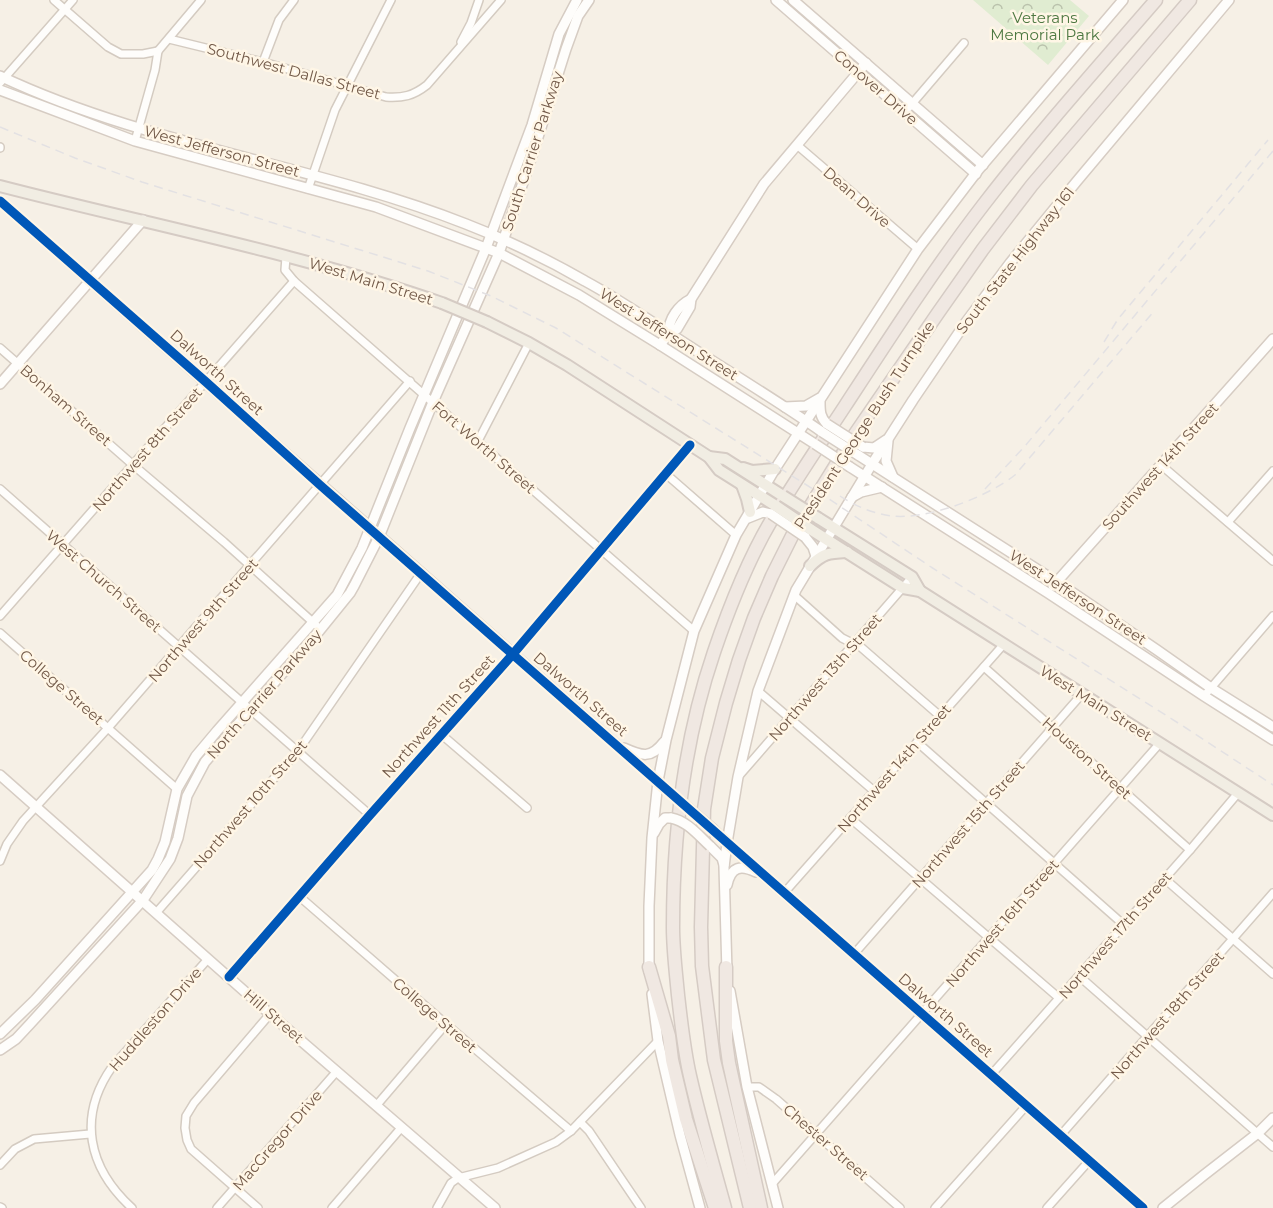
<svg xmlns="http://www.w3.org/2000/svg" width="1273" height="1208" font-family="Montserrat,sans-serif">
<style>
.park{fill:url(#park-crowns)}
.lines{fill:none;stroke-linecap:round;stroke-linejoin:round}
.street-casing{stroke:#d4cbc1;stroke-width:10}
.secondary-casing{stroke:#d6ccc3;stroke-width:12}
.primary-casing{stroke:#d5cbc4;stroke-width:14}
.highway-casing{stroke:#d5cbc4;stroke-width:15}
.street{stroke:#fefdfb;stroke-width:7}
.secondary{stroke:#fefdfb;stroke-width:9}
.primary{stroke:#f1ede3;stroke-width:10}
.highway{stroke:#f0e8e2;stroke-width:12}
.rail{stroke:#e3e1e3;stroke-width:1.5;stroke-dasharray:9 6;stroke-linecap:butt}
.secondary-bridge-casing{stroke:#d6ccc3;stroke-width:12;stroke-linecap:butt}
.primary-bridge-casing{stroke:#d5cbc4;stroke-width:14;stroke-linecap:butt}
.secondary-bridge{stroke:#fefdfb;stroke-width:9}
.primary-bridge{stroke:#f1ede3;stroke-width:10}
.cycleway-casing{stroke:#fff6e6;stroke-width:13}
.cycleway{stroke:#0057b8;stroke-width:9}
.labels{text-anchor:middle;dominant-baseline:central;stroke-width:5;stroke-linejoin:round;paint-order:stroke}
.park-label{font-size:15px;fill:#4d7841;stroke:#fff6e6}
.street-label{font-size:15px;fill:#725948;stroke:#fff6e6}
</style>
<defs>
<pattern id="park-crowns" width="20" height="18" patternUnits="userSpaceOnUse" patternTransform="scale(1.5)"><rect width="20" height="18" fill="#e0ecd1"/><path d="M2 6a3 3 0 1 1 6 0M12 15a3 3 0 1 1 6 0" fill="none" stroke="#bac2ac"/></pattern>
</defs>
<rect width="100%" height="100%" fill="#f6f0e6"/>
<polygon class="park" points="973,0 1070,0 1089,16 1048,65"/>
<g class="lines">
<g class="street-casing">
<g id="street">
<polyline points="54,0 108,47 121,54 143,54 158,51"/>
<path d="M169 39 263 62 386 97C403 98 413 96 427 85L501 0"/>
<polyline points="461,42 471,23 479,0"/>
<polyline points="263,62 279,20 294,0"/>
<polyline points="0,83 73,0"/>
<polyline points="905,112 964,43"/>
<polyline points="135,141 155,70 158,51 201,0"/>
<polyline points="797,145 918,249"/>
<polyline points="0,147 0,148"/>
<polyline points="308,189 335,110 391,0"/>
<polyline points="286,257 285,270 294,281 694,631"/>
<polyline points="0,348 132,464 224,542 316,625"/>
<polyline points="478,441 529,343"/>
<polyline points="1161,465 1273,561"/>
<polyline points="666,474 736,535"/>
<polyline points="0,489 370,815"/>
<polyline points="1228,522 1273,471"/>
<polyline points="794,595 842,638 850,642 855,642 940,716"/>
<polyline points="0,616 294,281"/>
<polyline points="0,633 177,789"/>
<polyline points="984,667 1190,850"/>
<polyline points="758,691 874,791"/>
<polyline points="1204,696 1273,616"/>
<polyline points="442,735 527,808"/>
<polyline points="917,742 1124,925"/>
<polyline points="738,777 912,577"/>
<polyline points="850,818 1059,998"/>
<polyline points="0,861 7,844 23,821 108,728 410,381"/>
<polyline points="1165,879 1273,974"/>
<polyline points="784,893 1004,644"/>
<polyline points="300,897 446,1024 571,1131"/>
<polyline points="156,913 298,751 421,573"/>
<polyline points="854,954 1082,694"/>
<polyline points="1079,976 1273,1147"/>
<polyline points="229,977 370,815 513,654 690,445"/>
<polyline points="991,1075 1190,850 1238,793"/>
<polyline points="747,1087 759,1087 776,1099 900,1208"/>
<polyline points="376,1106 446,1024"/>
<polyline points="580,1122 589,1131 641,1208"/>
<polyline points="1060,1136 1273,893"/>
<polyline points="0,1165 15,1149 34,1139 90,1134"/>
<polyline points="772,1184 1160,743"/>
<polyline points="0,1207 2,1208"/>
<path d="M132 1208C88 1168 77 1117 112 1067L208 959"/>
<polyline points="217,1208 337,1071"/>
<polyline points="258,1208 191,1149 187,1140 185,1128 186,1116 194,1103 270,1014"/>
<polyline points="332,1208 401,1128"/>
<polyline points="437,1208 451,1183 458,1178 498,1168 556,1142 571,1131 658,1041"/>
<polyline points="935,1208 1026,1106"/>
<polyline points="1047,1208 1089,1161"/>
</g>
</g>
<g class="secondary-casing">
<g id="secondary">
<polyline points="776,0 976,174"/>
<polyline points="793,0 983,165"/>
<path d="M0 76C148 146 314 164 466 224 507 240 547 259 585 281 624 302 662 329 700 353 741 379 782 404 822 432"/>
<polyline points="0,90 135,141 376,207 499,253 579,295 660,345 815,444"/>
<polyline points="0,201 672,794"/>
<path d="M669 333C668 319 679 305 691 299"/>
<polyline points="660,345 669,333 677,329 690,307 691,299 764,184 866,63"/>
<polyline points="0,384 143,220"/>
<path d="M820 402C820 411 820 417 827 424"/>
<polyline points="785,407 806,406 820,398"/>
<polyline points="888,441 886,461 893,477"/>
<polyline points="863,447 874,448 886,440"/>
<polyline points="858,455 1057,582 1157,650 1211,688 1273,727"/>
<polyline points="850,467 1048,593 1204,696 1273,740"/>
<polyline points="852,497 861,492 882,487"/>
<polyline points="748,518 763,512 771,514"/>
<polyline points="805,537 813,547 816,556"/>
<polyline points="1053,586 1273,339"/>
<path d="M624 748C642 756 651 759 664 742"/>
<polyline points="0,775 270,1014 495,1208"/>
<polyline points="713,829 727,843 1143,1208"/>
<polyline points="654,833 659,824 665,818 671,818"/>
<polyline points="710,846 722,858 724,865"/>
<path d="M727 885C731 866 741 865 756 872"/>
<polyline points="649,971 649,906 652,838 658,781 666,740 694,631 736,535 775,469 918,249 979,169 1123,0"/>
<polyline points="727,972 724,867 727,843 738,777 758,691 796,590 872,464 913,400 966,322 1010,263 1077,181 1229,0"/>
<polyline points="730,991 747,1087 778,1208"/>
<polyline points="652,994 658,1041 680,1135 700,1208"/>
<polyline points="0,1034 35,1000 152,870 158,859 165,842 177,789 196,756 217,731 337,595 362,548 410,428 486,248 532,125 559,34 577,0"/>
<polyline points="0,1050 16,1039 30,1024 143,900 170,859 178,838 187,796 205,762 320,630 350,593 354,586 379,537 433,402 499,253 532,156 566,49 578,16 589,0"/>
<polyline points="1163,1208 1204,1175 1258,1133 1273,1118"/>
</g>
</g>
<g class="primary-casing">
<g id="primary">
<path d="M0 186C147 224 298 253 442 303"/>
<polyline points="487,322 529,343 567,365 709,457 719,470 776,506"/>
<polyline points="709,457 725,459 783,496"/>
<polyline points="743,468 752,471 775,469"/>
<polyline points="742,485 747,499 750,512"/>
<polyline points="818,518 912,577 920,591"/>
<polyline points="810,529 903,588 920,591 1273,815"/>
<path d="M810 566C824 553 828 553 847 552"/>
</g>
</g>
<g class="highway-casing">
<g id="highway">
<polyline points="649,967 669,1036 672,1060 686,1119 715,1208"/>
<polyline points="726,967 726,1041 729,1063 761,1208"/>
<path d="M725 1208C713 1164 700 1120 690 1076 684 1050 681 1022 678 995 676 973 673 950 673 927 673 834 684 740 714 652 729 608 748 560 771 521 794 482 820 444 845 406 890 337 934 269 984 204 1038 134 1098 67 1156 0"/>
<polyline points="750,1208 714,1060 702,966 701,927 704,809 712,758 726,703 739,660 754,618 772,576 792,536 855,434 938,313 983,249 1032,185 1190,0"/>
</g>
</g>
<use href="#street" class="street"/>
<use href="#secondary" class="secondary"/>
<use href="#primary" class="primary"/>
<use href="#highway" class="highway"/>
<g class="rail">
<polyline points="0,127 75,158 142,182 428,271 491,296 556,328 829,499 931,567 1186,728 1273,785"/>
<polyline points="1104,342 1118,319 1268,140"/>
<polyline points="985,489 1025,446 1273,151"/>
<path d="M840 496C855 506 874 514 892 516 928 520 987 497 1015 475L1155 310"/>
</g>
<g class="secondary-bridge-casing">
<g id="secondary-bridge">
<polyline points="827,424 863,447"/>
<polyline points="822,432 858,455"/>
<polyline points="815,444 850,467"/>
<polyline points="771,514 805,537"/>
<polyline points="672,794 713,829"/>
<path d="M671 818C687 821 698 835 710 846"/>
</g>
</g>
<g class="primary-bridge-casing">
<g id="primary-bridge">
<polyline points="442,303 487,322"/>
<polyline points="783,496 818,518"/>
<polyline points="776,506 810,529"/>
</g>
</g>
<use href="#secondary-bridge" class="secondary-bridge"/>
<use href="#primary-bridge" class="primary-bridge"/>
<g class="cycleway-casing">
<g id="cycleway">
<polyline points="0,201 206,382 320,485 1143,1208"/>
<polyline points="229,977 370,815 513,654 690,445"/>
</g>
</g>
<use href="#cycleway" class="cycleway"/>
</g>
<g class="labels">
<g class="park-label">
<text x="1045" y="17">Veterans<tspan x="1045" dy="17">Memorial Park</tspan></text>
</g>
<g class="street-label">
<text transform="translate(294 71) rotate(15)">Southwest Dallas Street</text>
<text transform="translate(876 87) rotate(41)">Conover Drive</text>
<text transform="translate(222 151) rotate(15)">West Jefferson Street</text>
<text transform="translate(532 151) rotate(-72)">South Carrier Parkway</text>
<text transform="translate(857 197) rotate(41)">Dean Drive</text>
<text transform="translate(1015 260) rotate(-52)">South State Highway 161</text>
<text transform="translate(371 281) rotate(17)">West Main Street</text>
<text transform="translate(669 334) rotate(32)">West Jefferson Street</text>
<text transform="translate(217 372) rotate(42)">Dalworth Street</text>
<text transform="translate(66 405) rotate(41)">Bonham Street</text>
<text transform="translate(864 425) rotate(-57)">President George Bush Turnpike</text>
<text transform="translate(484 447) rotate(41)">Fort Worth Street</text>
<text transform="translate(147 449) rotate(-49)">Northwest 8th Street</text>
<text transform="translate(1160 466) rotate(-48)">Southwest 14th Street</text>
<text transform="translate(104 581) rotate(41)">West Church Street</text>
<text transform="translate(1078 597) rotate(33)">West Jefferson Street</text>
<text transform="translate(203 620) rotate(-49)">Northwest 9th Street</text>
<text transform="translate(825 677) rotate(-49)">Northwest 13th Street</text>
<text transform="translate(62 687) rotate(41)">College Street</text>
<text transform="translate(264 694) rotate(-49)">North Carrier Parkway</text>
<text transform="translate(581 694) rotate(41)">Dalworth Street</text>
<text transform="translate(1096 703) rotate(32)">West Main Street</text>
<text transform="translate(438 716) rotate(-48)">Northwest 11th Street</text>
<text transform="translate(1087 758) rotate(42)">Houston Street</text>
<text transform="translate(894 768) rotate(-49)">Northwest 14th Street</text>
<text transform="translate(250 804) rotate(-49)">Northwest 10th Street</text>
<text transform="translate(968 824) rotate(-49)">Northwest 15th Street</text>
<text transform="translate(1002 923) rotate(-49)">Northwest 16th Street</text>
<text transform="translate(1115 935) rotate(-49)">Northwest 17th Street</text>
<text transform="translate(435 1015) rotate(41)">College Street</text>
<text transform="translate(946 1015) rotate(41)">Dalworth Street</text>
<text transform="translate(1167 1015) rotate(-49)">Northwest 18th Street</text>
<text transform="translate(274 1016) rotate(41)">Hill Street</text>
<text transform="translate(155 1019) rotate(-49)">Huddleston Drive</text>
<text transform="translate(277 1140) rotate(-49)">MacGregor Drive</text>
<text transform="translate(826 1142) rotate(41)">Chester Street</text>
</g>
</g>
</svg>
